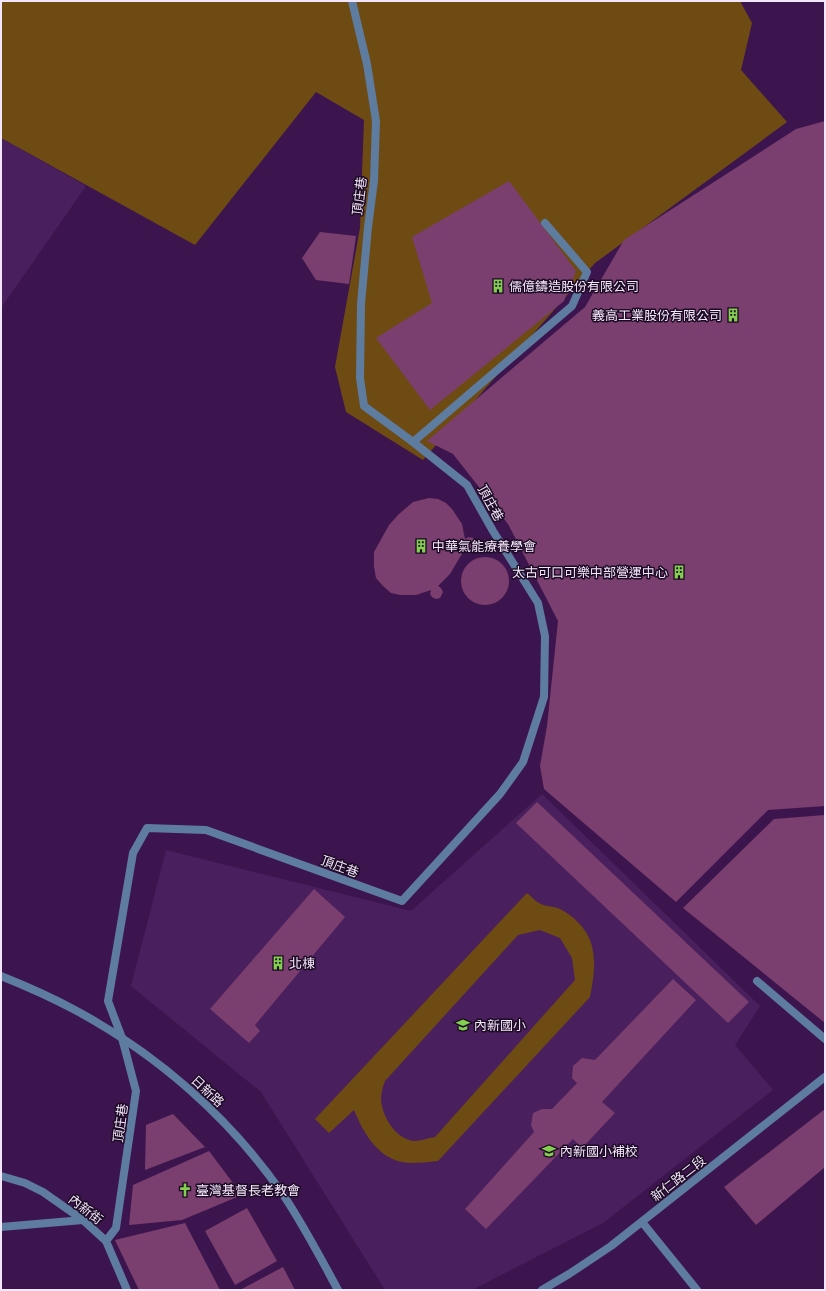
<svg xmlns="http://www.w3.org/2000/svg" width="826" height="1291" font-family="'Open Sans','Noto Sans TC',sans-serif">
<style>
.built{fill:#4a1f5d}
.green{fill:#6e4b13;fill-rule:evenodd}
.building{fill:#7a3f6f}
.lines{fill:none;stroke-linecap:round;stroke-linejoin:round}
.service{stroke:#5e7ca0;stroke-width:8}
.minor{stroke:#5e7ca0;stroke-width:8}
.tertiary{stroke:#5e7ca0;stroke-width:8}
.labels{text-anchor:middle;dominant-baseline:central;stroke-width:3;stroke-linejoin:round;paint-order:stroke}
.street-label{font-size:13px;fill:#f3e5fa;stroke:#1c0b24}
.poi-label{font-size:13px;fill:#f3e5fa;stroke:#1c0b24;text-anchor:start}
</style>
<rect width="100%" height="100%" fill="#3d154e"/>
<g class="built">
<polygon points="1,138 86,186 1,308"/>
<polygon points="542,794 760,1006 735,1045 773,1090 603,1223 472,1290 385,1290 261,1092 131,986 166,850 411,911"/>
</g>
<g class="green">
<polygon points="1,1 740,1 752,23 741,70 787,122 595,263 423,460 346,412 335,367 360,228 364,120 316,92 195,245 1,138"/>
<path d="M527 893C531 896 535 901 539 903 545 907 556 906 562 910 599 932 597 961 590 997L438 1161C428 1162 419 1163 409 1163 379 1161 364 1134 354 1110L329 1133 315 1119ZM540 930 560 938 572 958 575 980 435 1137C428 1138 421 1141 414 1141 395 1139 382 1116 381 1099 381 1093 383 1086 385 1081L518 935Z"/>
</g>
<g class="building">
<polygon points="825,121 825,806 768,810 676,902 544,789 540,766 547,726 558,621 508,524 453,454 427,441 585,307 624,240 796,129"/>
<polygon points="509,181 576,271 564,301 430,410 376,338 432,303 412,237"/>
<polygon points="320,232 356,236 349,284 316,280 302,258"/>
<polygon points="429,498 438,499 446,503 452,509 462,524 465,539 469,537 473,538 476,541 476,545 472,549 468,549 465,547 463,552 450,574 438,586 441,588 443,592 440,598 436,599 432,597 430,594 431,590 416,595 400,595 391,593 383,586 376,578 374,567 374,552 389,525 399,514 413,502"/>
<circle cx="485" cy="581" r="24"/>
<polygon points="537,802 749,1002 728,1023 516,823"/>
<polygon points="825,815 825,1023 683,908 774,819"/>
<polygon points="314,889 345,917 255,1025 260,1031 249,1043 210,1009"/>
<polygon points="673,979 696,1000 602,1102 615,1113 582,1148 573,1139 486,1229 465,1209 534,1132 531,1125 533,1113 542,1109 552,1109 577,1083 572,1078 573,1066 582,1058 595,1060"/>
<polygon points="825,1109 825,1167 756,1225 724,1187"/>
<polygon points="173,1114 205,1147 145,1170 146,1125"/>
<polygon points="209,1151 242,1195 182,1220 129,1225 133,1185"/>
<polygon points="247,1208 277,1261 235,1285 205,1231"/>
<polygon points="185,1223 220,1290 139,1290 115,1240"/>
<polygon points="283,1267 295,1290 240,1290"/>
</g>
<g class="lines">
<g class="service">
<polyline points="413,442 572,306 587,272 545,223"/>
<polyline points="757,981 825,1039"/>
<polyline points="1,1176 25,1183 43,1192 83,1220 106,1241 127,1290"/>
<polyline points="642,1222 697,1290"/>
<polyline points="1,1227 83,1220"/>
<polyline points="106,1241 116,1228 136,1091 122,1038 108,1001 133,853 147,828 206,830 402,901 500,794 523,762 544,697 545,636 538,603 493,531 467,485 413,442 364,406 360,378 361,304 368,227 374,181 376,121 367,64 352,1"/>
</g>
<path class="minor" d="M1 976C26 986 51 997 75 1010 157 1054 229 1117 282 1193 303 1224 320 1257 338 1290"/>
<polyline class="tertiary" points="542,1290 569,1274 611,1246 825,1077"/>
</g>
<defs>
<g id="building-bare" transform="scale(1.08)"><path d="M-4-6H4V6H1V3H-1V6H-4ZM-2.5-4.3h1.7v1.8h-1.7ZM.8-4.3h1.7v1.8H.8ZM-2.5-1h1.7V.8h-1.7ZM.8-1h1.7V.8H.8Z" fill="#84cf4d" stroke="#1c0b24" stroke-width="2.5" paint-order="stroke"/></g>
<g id="school-bare" transform="scale(1.08)"><path d="M0-5L7-2L0 1L-7-2ZM-4 1L0 2.5L4 1V4Q0 6-4 4Z" fill="#84cf4d" stroke="#1c0b24" stroke-width="2.5" paint-order="stroke"/></g>
<g id="church-bare" transform="scale(1.08)"><path d="M-1.2-6h2.4v3.5h3.3v2.4h-3.3V6h-2.4V-.1h-3.3v-2.4h3.3Z" fill="#84cf4d" stroke="#1c0b24" stroke-width="2.5" paint-order="stroke"/></g>
</defs>
<g fill-rule="evenodd">
<use href="#building-bare" x="498" y="286"/>
<use href="#building-bare" x="733" y="315"/>
<use href="#building-bare" x="421" y="546"/>
<use href="#building-bare" x="679" y="572"/>
<use href="#building-bare" x="278" y="963"/>
<use href="#school-bare" x="463" y="1025"/>
<use href="#school-bare" x="549" y="1151"/>
<use href="#church-bare" x="185" y="1190"/>
</g>
<g class="labels">
<g class="street-label">
<text transform="translate(359 196) rotate(-83)">頂庄巷</text>
<text transform="translate(491 503) rotate(61)">頂庄巷</text>
<text transform="translate(340 866) rotate(20)">頂庄巷</text>
<text transform="translate(208 1091) rotate(43)">日新路</text>
<text transform="translate(120 1123) rotate(-82)">頂庄巷</text>
<text transform="translate(678 1178) rotate(-38)">新仁路二段</text>
<text transform="translate(86 1209) rotate(38)">內新街</text>
</g>
<g class="poi-label">
<text x="509" y="286">儒億鑄造股份有限公司</text>
<text x="722" y="315" text-anchor="end">義高工業股份有限公司</text>
<text x="432" y="546">中華氣能療養學會</text>
<text x="668" y="572" text-anchor="end">太古可口可樂中部營運中心</text>
<text x="289" y="963">北棟</text>
<text x="474" y="1025">內新國小</text>
<text x="560" y="1151">內新國小補校</text>
<text x="196" y="1190">臺灣基督長老教會</text>
</g>
</g>
<rect width="826" height="1291" fill="none" stroke="#f3e5fa" stroke-width="4"/>
</svg>
